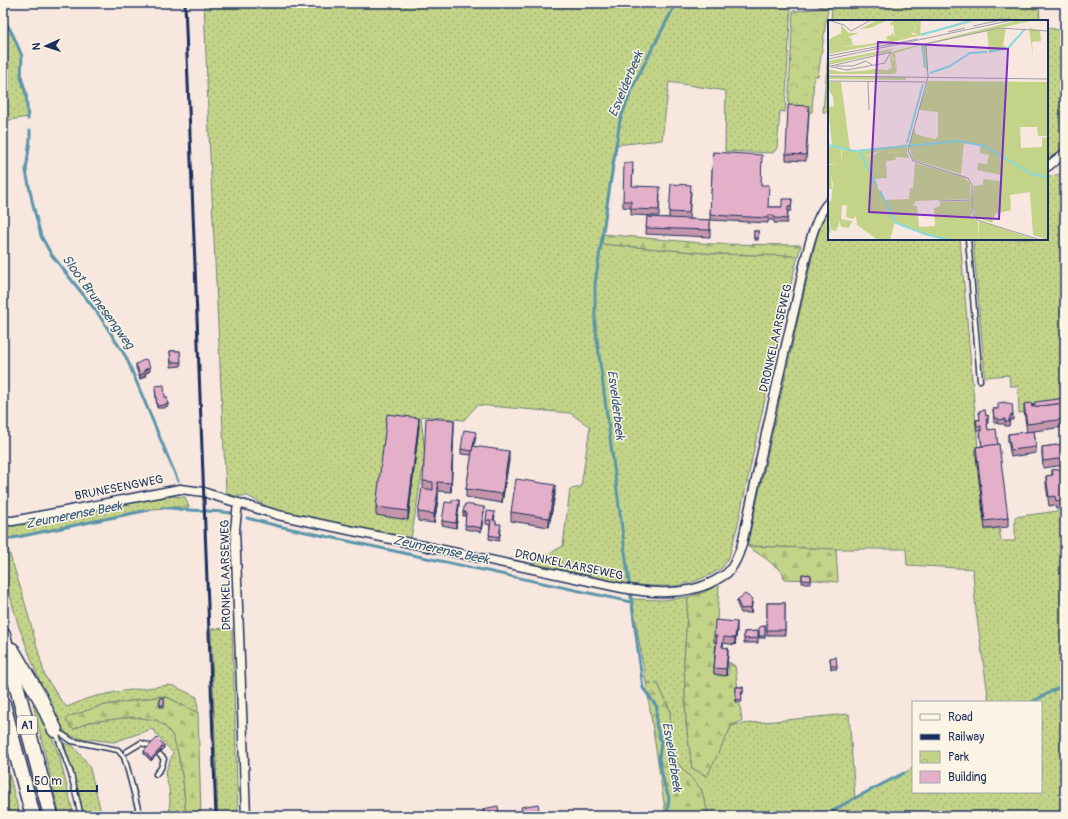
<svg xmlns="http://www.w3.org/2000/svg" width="1068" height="819" font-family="Pangolin,sans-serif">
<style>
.grass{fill:url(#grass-dots);stroke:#6f8274}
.forest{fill:url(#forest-firs);stroke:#6f8274}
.park{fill:url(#park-crowns);stroke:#6f8274}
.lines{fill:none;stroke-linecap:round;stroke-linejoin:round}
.stream{stroke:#5c95ab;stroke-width:3}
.service-casing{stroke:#1b2f5e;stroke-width:7}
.minor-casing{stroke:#1b2f5e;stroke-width:11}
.motorway-casing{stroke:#1b2f5e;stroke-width:17}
.service{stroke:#fcf5e5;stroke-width:4}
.minor{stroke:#fcf5e5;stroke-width:8}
.motorway{stroke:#fcf5e5;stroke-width:14}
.rail{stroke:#1b2f5e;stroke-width:3}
.wall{fill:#c496ac;stroke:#1b2f5e}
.shaded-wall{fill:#a07a8c;stroke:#1b2f5e}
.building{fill:#e4afc8;stroke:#1b2f5e}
.labels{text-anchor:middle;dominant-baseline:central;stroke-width:3;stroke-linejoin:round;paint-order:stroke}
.shield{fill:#fcf5e5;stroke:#5e6a86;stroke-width:1}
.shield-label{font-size:11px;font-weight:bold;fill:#1b2f5e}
.street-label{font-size:12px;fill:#1b2f5e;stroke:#fcf5e5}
.water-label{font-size:13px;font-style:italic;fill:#365a7e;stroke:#fcf5e5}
.inset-river{fill:none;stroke:#87d9de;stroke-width:2}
.inset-road{fill:none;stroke:#9f9dab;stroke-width:1}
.view{fill:#7b2cbf;fill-opacity:0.15;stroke:#7b2cbf;stroke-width:2}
.inset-edge{fill:none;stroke:#1b2f5e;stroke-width:2}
</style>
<defs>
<pattern id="grass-dots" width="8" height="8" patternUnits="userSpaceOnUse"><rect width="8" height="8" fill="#c3d489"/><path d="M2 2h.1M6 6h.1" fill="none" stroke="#a7b679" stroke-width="1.8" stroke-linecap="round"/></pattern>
<pattern id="forest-firs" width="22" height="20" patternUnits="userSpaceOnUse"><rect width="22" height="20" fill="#c3d489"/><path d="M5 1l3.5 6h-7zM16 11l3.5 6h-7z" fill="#a7b679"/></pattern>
<pattern id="park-crowns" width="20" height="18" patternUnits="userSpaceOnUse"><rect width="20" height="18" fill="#c3d489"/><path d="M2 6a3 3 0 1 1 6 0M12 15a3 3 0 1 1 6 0" fill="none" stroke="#a7b679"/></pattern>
</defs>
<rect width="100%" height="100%" fill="#f7e7df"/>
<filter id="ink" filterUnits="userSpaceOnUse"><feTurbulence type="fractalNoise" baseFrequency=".025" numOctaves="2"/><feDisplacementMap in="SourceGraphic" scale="8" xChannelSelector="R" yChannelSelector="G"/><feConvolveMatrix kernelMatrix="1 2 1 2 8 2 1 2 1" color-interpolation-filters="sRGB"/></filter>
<g filter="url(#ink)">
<g class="grass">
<polygon points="204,3 791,3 785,112 780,111 777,148 773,153 725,151 726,91 669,82 662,140 615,145 603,228 601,244 717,254 798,256 784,311 737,528 729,557 722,568 710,575 696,581 675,586 651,586 628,584 533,565 536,561 563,546 570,489 581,487 590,427 570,413 477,405 464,420 421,416 425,455 411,539 290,514 268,507 248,496 235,496 226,493 209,134"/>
<polygon points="812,3 1039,3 1040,21 831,21 832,8 820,7 814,3"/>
<polygon points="3,18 18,47 21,56 23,88 27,100 28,117 3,121"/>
<polygon points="1047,27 1065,32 1065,146 1064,148 1047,160"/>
<polygon points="829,44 829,112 823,112"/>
<path d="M1065 170V407L1019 413 1018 386H1010L1009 375 985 377 973 239H1047V176C1053 175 1061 176 1065 170Z"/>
<polygon points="829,208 829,239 960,239 985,530 999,528 1001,541 1015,541 1015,517 1065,510 1065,816 709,816 701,789 670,755 670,710 658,684 646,683 632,599 663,600 688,597 684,662 686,722 692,768 706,776 732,725 849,714 855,799 913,768 913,792 1041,792 1041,702 989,702 976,611 973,573 974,569 907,565 906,549 836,549 747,546 813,253 817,236 826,211"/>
<polygon points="172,496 185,497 189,507 172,507 144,510 5,539 23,596 45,676 62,702 67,707 86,699 97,696 116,692 169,685 174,686 197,697 198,713 169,698 161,696 100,706 74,729 89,722 133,717 156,720 164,725 173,736 178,753 183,780 186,816 169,816 170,800 169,788 165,774 173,753 152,729 114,742 79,738 69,735 59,728 38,677 18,624 3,571 3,523"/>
<polygon points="232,628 238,816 218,816 211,629"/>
<polygon points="36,703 44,718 59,755 74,816 60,816 33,704"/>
<polygon points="64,743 73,746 89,765 102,816 84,816"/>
<polygon points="3,751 20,816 3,816"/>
</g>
<g class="forest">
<polygon points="602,234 712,244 801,245 798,256 717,254 601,244"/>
<polygon points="747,546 836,549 838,582 817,580 784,579 783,573 779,569 772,564 768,560"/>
<polygon points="719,584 714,674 728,675 729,662 735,666 742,721 732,725 707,776 692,768 686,722 684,662 688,597 705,592"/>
<polygon points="646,683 658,684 670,710 670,755 701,789 709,816 666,816"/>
<polygon points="162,696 169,698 198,713 201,816 186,816 183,780 178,753 173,736 164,725 156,720 133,717 89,722 74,729 71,728 66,720 68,717 100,706"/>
</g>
<polygon class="park" points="828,8 818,76 814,76 812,112 788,112 793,11"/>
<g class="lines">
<g class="stream">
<polyline points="3,17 13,35 22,56 21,77 26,93 28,119"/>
<polyline points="30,130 30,139 26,171 33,205 41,236 51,254 97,312 126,357 178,481"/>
<path d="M162 508C173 507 180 510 190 510 204 511 217 511 231 513"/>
<polyline points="247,518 278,526 631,602"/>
<polyline points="3,540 149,510"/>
<polyline points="1032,702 1065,684"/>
<polyline points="667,816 669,798 664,783 659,758 661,742 656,724 657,707 643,688 595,324 595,284 620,120 635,82 676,3"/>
<polyline points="824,816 853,799 904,773"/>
</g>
<g class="service-casing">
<g id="service">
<polyline points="968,239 980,380"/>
<polyline points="57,731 72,741 118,750 124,757 127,767 140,816"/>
<polyline points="56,732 71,774 81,816"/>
<polyline points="126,752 141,743 151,746"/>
<polyline points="156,774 161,768 164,759 159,754"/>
</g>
</g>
<g class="minor-casing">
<g id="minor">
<polyline points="1047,167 1065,153"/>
<polyline points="238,503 235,529 246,816"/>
<path d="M3 519 7 521H13L180 489 204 492 209 494 278 515 622 588C654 594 693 596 721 577 724 575 727 574 729 571 736 563 739 554 742 544 759 465 776 386 795 307 801 282 811 218 829 202"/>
</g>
</g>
<g class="motorway-casing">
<g id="motorway">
<polyline points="3,635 51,816"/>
<polyline points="12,650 40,698 55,730"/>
<polyline points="3,704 33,816"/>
</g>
</g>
<use href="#service" class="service"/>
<use href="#minor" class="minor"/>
<use href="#motorway" class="motorway"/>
<polyline class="rail" points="185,3 216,816"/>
</g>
<g class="wall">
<polygon points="809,113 806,161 786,160 786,154"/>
<polygon points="713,152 761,185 768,207 782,207 792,199 791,211 788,211 787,223 774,223 774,220 768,220 768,223 710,220"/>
<polygon points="633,170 632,186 660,194 659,216 631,215 631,208 623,207 623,201"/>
<polygon points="691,192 689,219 710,220 710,237 646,234 647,217 669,218 669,212"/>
<rect x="754" y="231" width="4" height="9"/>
<polygon points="170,351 180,351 181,366 171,367"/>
<polygon points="136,364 150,371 145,374 145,377 140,379 136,368"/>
<polygon points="155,389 165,397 168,404 168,406 165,407 165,408 157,408"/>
<polygon points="1065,398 1065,427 1034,431 1036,447 1036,453 1011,457 1008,441 1008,434 1027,432 1024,412 1024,404 1032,405"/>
<polygon points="1005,403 1013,415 1013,420 1010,420 1009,426 1005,426 1005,424 998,424 998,422 994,423 993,409 998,409"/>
<polygon points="979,411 986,416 988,415 988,423 987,423 988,430 1008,518 1008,527 985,529 976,456 976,447 982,446 980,435 981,430 977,431 976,424 976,420 980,420"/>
<polygon points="419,426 408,520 376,515 376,507"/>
<polygon points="454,428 451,492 438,491 438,500 434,523 418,521 418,512 423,488 423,481"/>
<polygon points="476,436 474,446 509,460 502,503 466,497 466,489 472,455 461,454 461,449"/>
<polygon points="1065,444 1065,465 1043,468 1042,454 1042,447"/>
<polygon points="1065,469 1065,508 1056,509 1055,505 1049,506 1046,484 1046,476 1052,475 1052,470"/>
<polygon points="555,494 549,527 511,521 511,512"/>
<polygon points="459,505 456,528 442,525 442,521"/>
<polygon points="484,511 481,532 465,529 466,516 463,516 463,512"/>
<polygon points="495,516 494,521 501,529 499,541 489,539 490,525 486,524 486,520"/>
<polygon points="802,574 811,575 811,583 802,583"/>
<polygon points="737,600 752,603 751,613 741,613 737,604"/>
<rect x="767" y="603" width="18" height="32"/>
<polygon points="765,626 765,638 759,638 759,627"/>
<polygon points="737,629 735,645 724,643 723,647 728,654 726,676 714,674 714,668 716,642 714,642 714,636"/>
<polygon points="758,631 758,643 744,643 744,632"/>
<polygon points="830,658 837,666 837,669 831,669"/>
<polygon points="736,687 743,687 743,694 741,695 742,702 736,702"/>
<rect x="160" y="698" width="4" height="9"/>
<polygon points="164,748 151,761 144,754 144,751"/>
</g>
<g class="shaded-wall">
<polygon points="150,367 150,371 145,374 145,377 140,379 140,375 144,370"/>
<polygon points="419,418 419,426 408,520 408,511"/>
<polygon points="454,420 454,428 451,492 451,483"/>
<polygon points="509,451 509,460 502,503 502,494"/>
<polygon points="555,485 555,494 549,527 549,518"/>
<polygon points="438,491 438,500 434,523 434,514"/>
<polygon points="459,500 459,505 456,528 456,523"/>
<polygon points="484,507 484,511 481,532 481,528"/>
<polygon points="752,599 752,603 751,613 751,608"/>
<polygon points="737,622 737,629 735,645 735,638"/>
<polygon points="728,648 728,654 726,676 726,669"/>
<polygon points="164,745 164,748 151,761 151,759"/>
</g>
<g class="building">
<polygon points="788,105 809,106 806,155 786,154"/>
<polygon points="713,152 762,155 761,185 769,185 768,207 782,207 782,199 792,199 791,207 788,207 787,219 774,218 774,216 768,215 768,218 710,215"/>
<polygon points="624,163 633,163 632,186 660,187 659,210 631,209 631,201 623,201"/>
<polygon points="671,184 691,185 689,213 669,212"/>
<polygon points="647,217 710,220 710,230 646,228"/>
<rect x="754" y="231" width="4" height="7"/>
<polygon points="170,351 180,351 181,362 171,362"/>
<polygon points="146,359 150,367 144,370 145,372 140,375 136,364"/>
<polygon points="164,385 165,397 167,397 168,404 165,404 165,405 157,406 155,386"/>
<polygon points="1065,398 1065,403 1032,407 1032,405 1035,405 1035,402"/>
<polygon points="1005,402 1005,403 1009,403 1010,404 1012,404 1013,415 1010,416 1010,419 1009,419 1009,422 1005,422 1005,419 998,420 998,418 994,418 993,409 998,409 998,403"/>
<polygon points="1031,403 1032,407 1065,403 1065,419 1027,424 1024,404"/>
<polygon points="985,410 986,416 988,415 988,419 986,419 988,430 996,429 998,445 982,446 980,431 981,431 981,426 977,426 976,420 980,420 979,411"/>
<polygon points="387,414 419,418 408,511 376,507"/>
<polygon points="426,418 454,420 451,483 437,482 438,491 434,514 418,512 422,488 433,490 433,482 423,481"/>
<polygon points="464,430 476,432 472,451 461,449"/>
<polygon points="1034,431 1036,447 1011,450 1008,434"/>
<polygon points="999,444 1008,518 985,521 976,447"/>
<polygon points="1065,444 1065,458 1043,461 1042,447"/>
<polygon points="473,446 509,451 502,494 466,489"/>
<polygon points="1065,469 1065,499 1056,501 1055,496 1049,497 1046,476 1053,475 1052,470"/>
<polygon points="516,479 555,485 549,518 511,512"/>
<polygon points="452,500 459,500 456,523 442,521 445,502 452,503"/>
<polygon points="465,504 484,507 481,528 465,525 466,512 463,512"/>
<polygon points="487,511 495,512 493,520 496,521 496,524 501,524 499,537 489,535 491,520 486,520"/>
<polygon points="802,574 811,575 811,581 802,580"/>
<polygon points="745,594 752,599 751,608 741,609 737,600"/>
<rect x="767" y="603" width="18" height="27"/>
<polygon points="715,620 737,622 735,638 724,637 722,647 728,648 726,669 714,668 717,636 714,636"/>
<polygon points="765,626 765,636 759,636 759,627"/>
<polygon points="758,631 758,638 744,639 744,632"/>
<polygon points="836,657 837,666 831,666 830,658"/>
<polygon points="736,687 743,687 743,692 741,692 742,699 736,700"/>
<rect x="160" y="698" width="4" height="7"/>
<polygon points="157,738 164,745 151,759 144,751"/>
<polygon points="538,804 540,816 523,816 521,807"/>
<polygon points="498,806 499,816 484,816 483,809"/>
</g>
</g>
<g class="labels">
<rect class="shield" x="17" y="716" width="20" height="18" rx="3"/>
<g class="shield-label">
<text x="27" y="725">A1</text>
</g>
<g class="street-label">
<text transform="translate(776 338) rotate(-77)">DRONKELAARSEWEG</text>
<text transform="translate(119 488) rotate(-11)">BRUNESENGWEG</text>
<text transform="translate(569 565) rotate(12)">DRONKELAARSEWEG</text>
<text transform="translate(226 575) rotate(-91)">DRONKELAARSEWEG</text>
</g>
<g class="water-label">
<text transform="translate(626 84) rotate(-67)">Esvelderbeek</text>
<text transform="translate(98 302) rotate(54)">Sloot Brunesengweg</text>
<text transform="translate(616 405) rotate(83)">Esvelderbeek</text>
<text transform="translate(74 515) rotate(-11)">Zeumerense Beek</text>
<text transform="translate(441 550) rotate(12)">Zeumerense Beek</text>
<text transform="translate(672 757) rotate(81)">Esvelderbeek</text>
</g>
</g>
<g transform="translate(828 20)">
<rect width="220" height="220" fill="#f7e7df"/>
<path d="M68 0H83L88 10 83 12 85 15 154 0 69 21 0 34V32L62 20 58 19 59 16 64 15V12L67 17 65 4 63 6 62 3ZM191 0H208L98 24 99 54 94 25 67 33 69 50 67 54H65L68 49 67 39 63 34 65 44 61 50 30 52 46 49 59 50 63 47 62 34 66 31ZM172 8H178L175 25 179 28 161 32 159 11ZM201 8 212 10 213 21 204 22 205 37ZM19 16 23 18 25 25 14 27 12 20ZM68 28 59 32 0 45V41ZM0 56 78 57V60L0 59ZM100 61 220 62V116H210L209 107H192L193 128 214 127V118L220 117V220L205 215 202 172 182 175 183 190 167 194 164 203 147 197 144 187 145 166 155 165V159L172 161 173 155 149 150 150 143 159 144 161 135 152 133V125L136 123 133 154 85 140 81 127 86 109 88 114 98 117 107 119 110 116V92L91 90ZM0 62H13L22 130H31L39 146 38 136 48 134 54 129 79 124V133L59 132 51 135 58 139 59 158 46 159 56 180 81 179 82 168H85L87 143 136 157 142 163 143 179 88 181 85 186H89L91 207 107 206 106 188 112 186V182L143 181V196L150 202V220H120L97 215 67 202 62 220H50L29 205 28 196 25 199 18 197 19 186 14 185 13 199 24 201 21 208 13 207 11 199 1 201 3 213 0 212V181H3L5 164 3 156 4 169H1L0 176V145H10L0 144V126L13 129V143L14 128 4 125 0 87 6 86 5 76 0 70Z" fill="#c3d489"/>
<path d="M49 0H60L42 8 32 9ZM83 0H93L92 15 83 12 88 9ZM13 5 21 13H31L12 20 14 27 50 23 0 32V20L13 13ZM65 33 68 49 65 54H0V49L13 52 61 50 64 48ZM66 126 38 136 40 146 31 130ZM52 132 79 133 81 138 67 137 68 140 59 141 51 135ZM1 197 11 198 12 201 8 211 3 210Z" fill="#c3d489"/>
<path d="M151 201 210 220H150Z" fill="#c3d489"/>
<path class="inset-river" d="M93 15 145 0M94 24 97 48M161 32 180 28 197 9M102 53 122 46 142 33 159 32M79 123 95 64M0 125 27 131 130 121 156 126 206 155 220 157M32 132 49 166M52 171 68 203 97 214 121 220"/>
<path class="inset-road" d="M0 0 16 5 23 11 43 0M145 6 173 0M120 12 137 8M0 36 90 19M0 39 185 0M0 46 19 50 57 43 63 31M3 46 63 32M7 46H25L38 41 44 45M0 56 220 59M0 61 98 62M40 61 41 90M111 181 144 180M213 220 149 200 144 193V165L140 158 85 141 80 130 100 57 98 24 171 8 220 11"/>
<path class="view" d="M50 22 180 29 171 199 41 192Z"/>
<rect width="220" height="220" class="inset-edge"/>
</g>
<rect width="1068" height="819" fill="none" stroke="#fcf5e5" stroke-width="16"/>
<rect x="8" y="8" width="1052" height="803" fill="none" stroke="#1b2f5e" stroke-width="1.5" filter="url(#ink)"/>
<rect x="912" y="701" width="130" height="92" fill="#fcf5e5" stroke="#a2a6af"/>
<rect x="920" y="714" width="20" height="6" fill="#fcf5e5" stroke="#a2a6af"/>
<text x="948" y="721" font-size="12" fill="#1b2f5e">Road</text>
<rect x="920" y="734" width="20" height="6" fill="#1b2f5e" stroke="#a2a6af"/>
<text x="948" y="741" font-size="12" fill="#1b2f5e">Railway</text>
<rect x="920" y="751" width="20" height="12" fill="url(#park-crowns)" stroke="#a2a6af"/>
<text x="948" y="761" font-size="12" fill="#1b2f5e">Park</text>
<rect x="920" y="771" width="20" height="12" fill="#e4afc8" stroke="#a2a6af"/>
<text x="948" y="781" font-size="12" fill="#1b2f5e">Building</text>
<g transform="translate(46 46) rotate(267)" stroke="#fcf5e5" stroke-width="3" paint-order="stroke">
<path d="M0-3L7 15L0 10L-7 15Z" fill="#1b2f5e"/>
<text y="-6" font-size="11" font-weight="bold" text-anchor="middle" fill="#1b2f5e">N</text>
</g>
<path d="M28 785v6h69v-6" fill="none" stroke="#1b2f5e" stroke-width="2"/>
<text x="34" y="785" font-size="12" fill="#1b2f5e" stroke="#fcf5e5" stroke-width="3" paint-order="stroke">50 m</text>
</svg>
